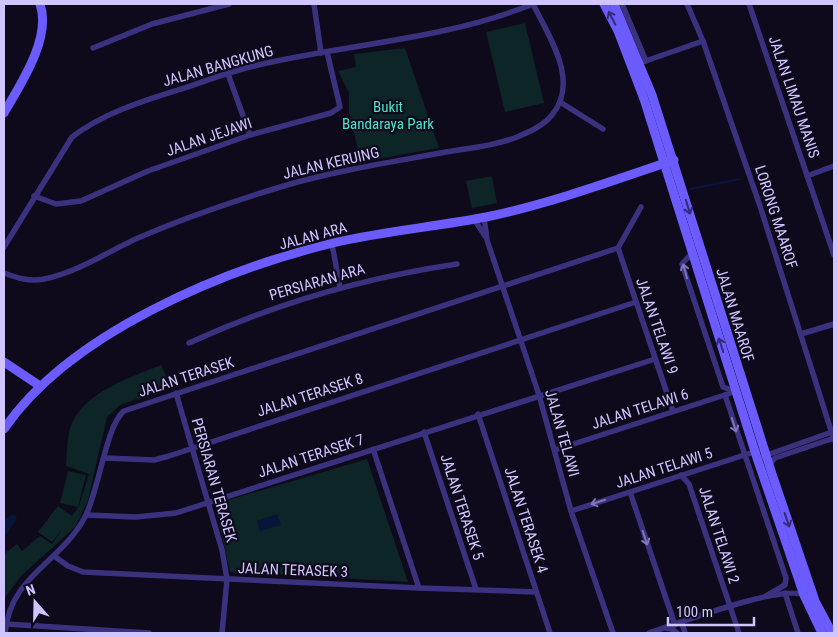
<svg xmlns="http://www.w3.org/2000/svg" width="838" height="637" font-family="'Roboto Condensed',sans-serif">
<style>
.green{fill:#0d2526}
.water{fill:#061539}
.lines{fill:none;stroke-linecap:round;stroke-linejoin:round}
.stream{stroke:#061539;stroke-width:2}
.street{stroke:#3a327e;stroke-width:5.5}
.secondary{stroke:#6c5cff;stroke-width:9}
.oneway{stroke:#342b77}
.oneway2{stroke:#7e74b8}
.labels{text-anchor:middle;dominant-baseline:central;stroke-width:4.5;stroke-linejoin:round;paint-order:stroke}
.street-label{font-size:15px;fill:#d0c5ff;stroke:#0e0a1c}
.park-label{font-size:15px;fill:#4be5ca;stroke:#0e0a1c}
</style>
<rect width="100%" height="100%" fill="#0e0a1c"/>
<g class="green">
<polygon points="525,23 544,103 505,112 486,32"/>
<polygon points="405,48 439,148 361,162 349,112 349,93 338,71 356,67 354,54"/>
<polygon points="492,176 497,203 472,208 466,181"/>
<path d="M161 365 171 387 120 405 107 417 88 500 76 526 21 576 4 599V554L17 544 22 551 40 536 52 544 64 527 52 542 38 532 58 506 72 516 79 506 89 474 66 466C67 453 67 434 72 423 88 390 130 378 161 365Z"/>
<polygon points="367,459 408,582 230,572 215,504"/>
<polygon points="68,471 86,475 78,507 60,503"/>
</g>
<g class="water">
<polygon points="13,514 17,518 7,534 4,532 4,520"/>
<polygon points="277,514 281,525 260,531 257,521"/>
</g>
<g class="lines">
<polyline class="stream" points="690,189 740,179"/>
<g class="street">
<polyline points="314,4 321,53"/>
<polyline points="622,4 646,61"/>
<polyline points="687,4 703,41 760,206 834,440"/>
<polyline points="749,4 834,255"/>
<polyline points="93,48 152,24 229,4"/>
<polyline points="637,64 703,41"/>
<polyline points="228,74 250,135"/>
<polyline points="560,102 603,129"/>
<polyline points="807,176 834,166"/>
<polyline points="34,196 56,204 81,201 148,171 250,135 331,113 340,107 327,52"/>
<polyline points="484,217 487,240 539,395 571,511 613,633"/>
<polyline points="474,219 485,236"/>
<polyline points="332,244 340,287"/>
<path d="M4 247 72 137C104 113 140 102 178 90 203 82 228 72 254 66 346 44 444 40 533 4"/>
<polyline points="618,248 673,411"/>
<polyline points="692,253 682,264 723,387 734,391"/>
<path d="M4 273C17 278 30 282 44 279 78 272 107 252 138 238 186 217 237 200 287 185 339 170 393 162 446 152 470 148 494 146 517 137 529 132 543 126 552 115 580 81 549 37 533 4"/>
<polyline points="801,334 834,324"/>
<path d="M189 343C276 303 363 278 457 264"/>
<polyline points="176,393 222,550 227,579 222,633"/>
<polyline points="725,395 786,578 785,585 766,596"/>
<polyline points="478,414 550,633"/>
<polyline points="424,432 476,589"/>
<polyline points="373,449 419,588"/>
<polyline points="555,450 737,391"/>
<polyline points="764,456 832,432"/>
<polyline points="105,458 154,460 169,456 636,302"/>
<polyline points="769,465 775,458 834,438"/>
<polyline points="681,475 689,484 739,633"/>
<polyline points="630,492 675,625"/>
<polyline points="571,511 757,451"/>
<polyline points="87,515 136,517 176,513 655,359"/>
<polyline points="54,556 68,566 83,572 419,588 536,592"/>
<polyline points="785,593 798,633"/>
<polyline points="682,623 685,633"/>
<polyline points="6,624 149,633"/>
<polyline points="666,628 672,629 677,633"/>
<path d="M5 633C11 574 60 564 85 517 99 491 106 425 124 411L618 248 641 207"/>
<path d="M649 633C676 624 782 584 804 595"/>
</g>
<g class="secondary">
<polyline points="604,4 618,31 644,99 757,458 804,595 822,633"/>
<polyline points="614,4 652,95 772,474 815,601 832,633"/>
<path d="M4 113C20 85 52 38 40 4"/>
<polyline points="4,362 40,386"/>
<path d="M4 429C70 333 222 270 333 243 383 231 435 227 486 217 549 204 612 181 674 160"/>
</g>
</g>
<defs><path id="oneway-shaft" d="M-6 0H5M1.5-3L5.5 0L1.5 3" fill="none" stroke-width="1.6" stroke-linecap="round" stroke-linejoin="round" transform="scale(1.25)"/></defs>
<g class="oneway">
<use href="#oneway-shaft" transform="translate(612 18) rotate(-117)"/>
<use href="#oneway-shaft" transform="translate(688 207) rotate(73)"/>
<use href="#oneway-shaft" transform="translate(721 345) rotate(-108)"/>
<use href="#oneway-shaft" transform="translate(787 520) rotate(71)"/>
</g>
<g class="oneway2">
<use href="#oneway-shaft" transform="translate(685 271) rotate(-105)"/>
<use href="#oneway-shaft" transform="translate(734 425) rotate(72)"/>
<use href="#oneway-shaft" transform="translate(598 502) rotate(162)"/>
<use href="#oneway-shaft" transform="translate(645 538) rotate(72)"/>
</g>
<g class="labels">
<g class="street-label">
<text transform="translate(218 66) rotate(-16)">JALAN BANGKUNG</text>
<text transform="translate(794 97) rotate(71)">JALAN LIMAU MANIS</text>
<text transform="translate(209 137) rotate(-19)">JALAN JEJAWI</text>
<text transform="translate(331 163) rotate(-13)">JALAN KERUING</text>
<text transform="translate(776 217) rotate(72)">LORONG MAAROF</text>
<text transform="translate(313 236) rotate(-15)">JALAN ARA</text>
<text transform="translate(317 282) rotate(-16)">PERSIARAN ARA</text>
<text transform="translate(735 315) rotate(73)">JALAN MAAROF</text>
<text transform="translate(657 326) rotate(71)">JALAN TELAWI 9</text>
<text transform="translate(186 377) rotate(-18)">JALAN TERASEK</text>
<text transform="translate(310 395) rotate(-18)">JALAN TERASEK 8</text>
<text transform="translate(640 409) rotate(-18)">JALAN TELAWI 6</text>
<text transform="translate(562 433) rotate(74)">JALAN TELAWI</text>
<text transform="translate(311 456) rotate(-18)">JALAN TERASEK 7</text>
<text transform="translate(664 468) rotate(-18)">JALAN TELAWI 5</text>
<text transform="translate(214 480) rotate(74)">PERSIARAN TERASEK</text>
<text transform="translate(462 507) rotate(72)">JALAN TERASEK 5</text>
<text transform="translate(526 520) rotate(72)">JALAN TERASEK 4</text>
<text transform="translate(719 535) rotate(72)">JALAN TELAWI 2</text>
<text transform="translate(293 570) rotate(2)">JALAN TERASEK 3</text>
</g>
<g class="park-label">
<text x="388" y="107">Bukit<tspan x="388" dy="17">Bandaraya Park</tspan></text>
</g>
</g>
<rect width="838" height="637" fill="none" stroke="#d0c5ff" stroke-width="10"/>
<g transform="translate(35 602) rotate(340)" stroke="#0e0a1c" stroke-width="4" paint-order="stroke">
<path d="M0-4L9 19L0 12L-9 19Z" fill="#d0c5ff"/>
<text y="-8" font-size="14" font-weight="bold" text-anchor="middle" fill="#d0c5ff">N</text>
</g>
<path d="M668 617v8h86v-8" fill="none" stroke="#d0c5ff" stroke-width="2.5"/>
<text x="676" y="617" font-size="15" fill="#d0c5ff" stroke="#0e0a1c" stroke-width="4" paint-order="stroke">100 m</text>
</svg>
